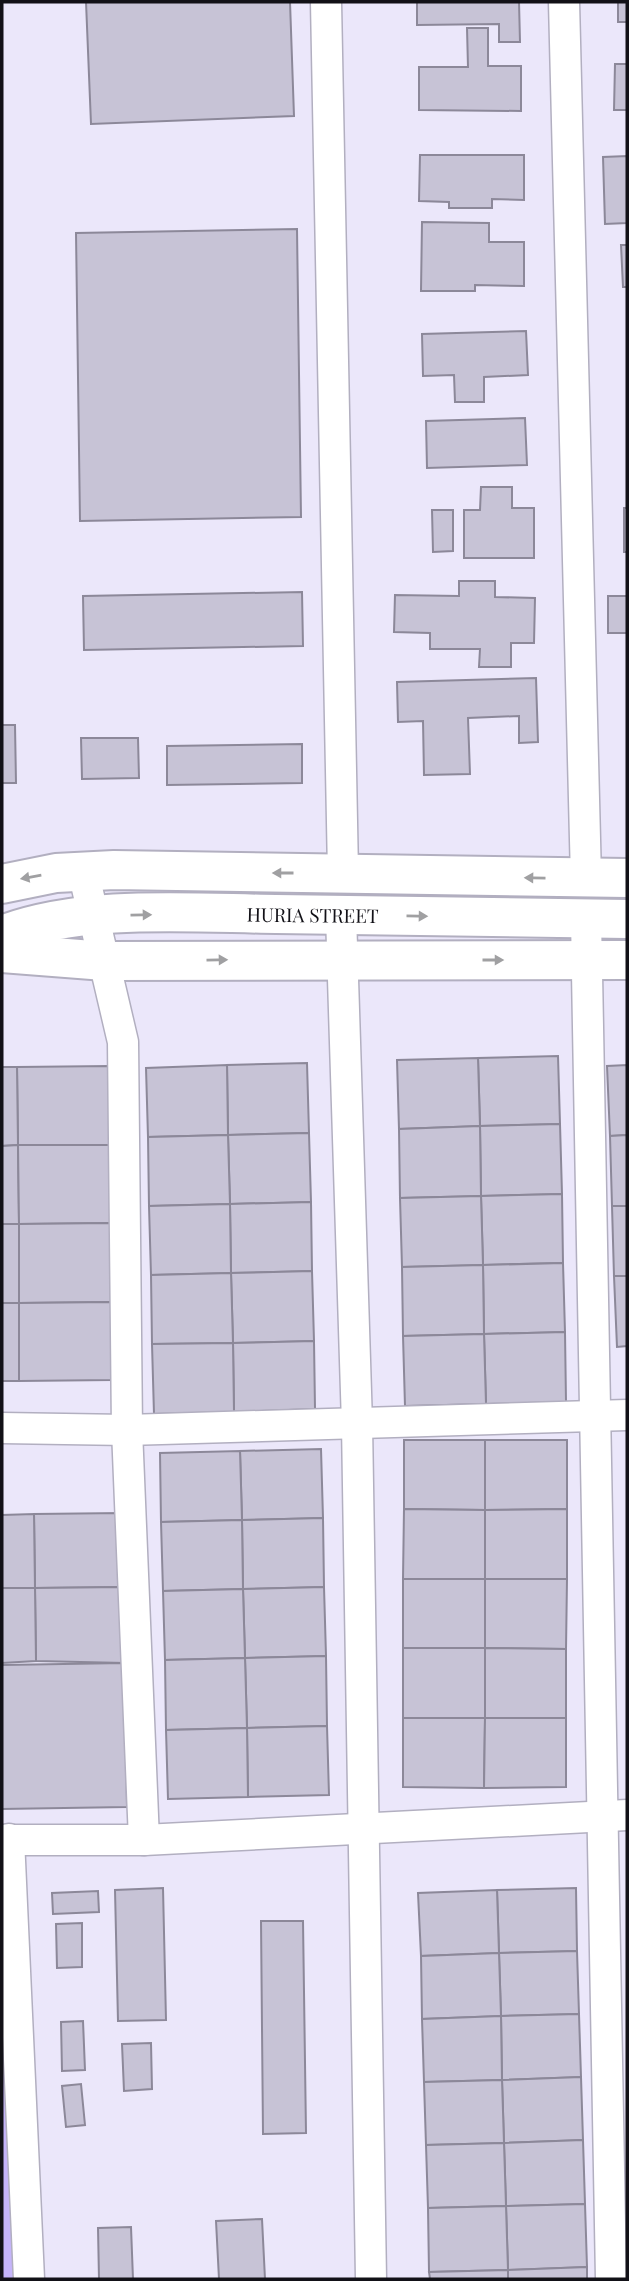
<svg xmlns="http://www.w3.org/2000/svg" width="629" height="2281" font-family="'Playfair Display',serif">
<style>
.green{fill:#c5b4fa}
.building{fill:#c7c3d6;stroke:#8c8899;stroke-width:2}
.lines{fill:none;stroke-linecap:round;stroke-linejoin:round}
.street-casing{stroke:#b2afc0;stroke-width:33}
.secondary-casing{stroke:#b2afc0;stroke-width:42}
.street{stroke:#fff;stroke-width:30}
.secondary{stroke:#fff;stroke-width:38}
.oneway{fill:#a0a0a2}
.labels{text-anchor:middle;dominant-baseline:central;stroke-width:5;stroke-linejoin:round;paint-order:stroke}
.street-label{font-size:19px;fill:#121117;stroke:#f8f6fe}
</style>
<rect width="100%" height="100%" fill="#ebe7fa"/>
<polygon class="green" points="10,2022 21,2279 2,2279 2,2023"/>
<g class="building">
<polygon points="86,2 290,2 294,116 91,124"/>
<polygon points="417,2 519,2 520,42 499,42 499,24 417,25"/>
<rect x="618" y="2" width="9" height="20"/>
<polygon points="467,28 488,28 488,66 521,66 521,111 419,110 419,67 468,67"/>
<polygon points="615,64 627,64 627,110 614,110"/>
<polygon points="420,155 524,155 524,200 492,199 492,208 449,208 449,202 419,201"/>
<polygon points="627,156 627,223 605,224 603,157"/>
<polygon points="422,222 489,223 489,242 524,242 524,286 475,285 475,291 421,291"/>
<polygon points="297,229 301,517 80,521 76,233"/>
<polygon points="621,245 627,245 627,287 623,287"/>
<polygon points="526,331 528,375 484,377 484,402 455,402 454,375 423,376 422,334"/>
<polygon points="525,418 527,465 427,468 426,421"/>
<polygon points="481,487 512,487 512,508 534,508 534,558 464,558 464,510 480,510"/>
<rect x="624" y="508" width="3" height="44"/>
<polygon points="432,510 453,510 453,551 433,552"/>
<polygon points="459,581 495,581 495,597 535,598 534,643 511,643 511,667 479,667 480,649 430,649 430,633 394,632 395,595 459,596"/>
<polygon points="302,592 303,646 84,650 83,596"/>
<rect x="608" y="596" width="19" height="37"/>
<polygon points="536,678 538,742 519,743 519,716 468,718 470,774 424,775 423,721 398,722 397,682"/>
<polygon points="2,725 15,725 16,783 2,783"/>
<polygon points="81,738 138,738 139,778 82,779"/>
<polygon points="302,744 302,783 167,785 167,746"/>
<polygon points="558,1056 560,1124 480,1126 478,1058"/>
<polygon points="478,1058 480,1126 399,1129 397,1060"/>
<polygon points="307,1063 309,1133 228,1135 227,1065"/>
<polygon points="227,1065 228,1135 148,1137 146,1068"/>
<polygon points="627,1065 627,1135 610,1136 607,1066"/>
<polygon points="110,1066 110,1145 18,1145 17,1067"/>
<polygon points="2,1067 17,1067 18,1145 2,1146"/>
<polygon points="560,1124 562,1194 481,1196 480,1126"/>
<polygon points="480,1126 481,1196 400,1198 399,1129"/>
<polygon points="309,1133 311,1202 230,1204 228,1135"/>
<polygon points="228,1135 230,1204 149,1206 148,1137"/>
<polygon points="627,1135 627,1206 612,1206 610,1136"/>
<polygon points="18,1145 19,1224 2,1224 2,1146"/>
<polygon points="18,1145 110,1145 111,1223 19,1224"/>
<polygon points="562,1194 563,1263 483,1265 481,1196"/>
<polygon points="481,1196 483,1265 402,1267 400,1198"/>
<polygon points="311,1202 312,1271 231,1273 230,1204"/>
<polygon points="230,1204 231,1273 151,1275 149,1206"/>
<polygon points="612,1206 627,1206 627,1276 614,1276"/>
<polygon points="111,1223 112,1302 19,1303 19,1224"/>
<rect x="2" y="1224" width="17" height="79"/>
<polygon points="563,1263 565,1332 484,1334 483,1265"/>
<polygon points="483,1265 484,1334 403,1336 402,1267"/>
<polygon points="312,1271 314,1341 233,1343 231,1273"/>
<polygon points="231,1273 233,1343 152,1344 151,1275"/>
<polygon points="614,1276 627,1276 627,1346 617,1347"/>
<polygon points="112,1302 112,1380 19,1381 19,1303"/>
<rect x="2" y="1303" width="17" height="78"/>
<polygon points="565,1332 566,1402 486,1404 484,1334"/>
<polygon points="484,1334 486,1404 405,1406 403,1336"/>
<polygon points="314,1341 315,1409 234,1412 233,1343"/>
<polygon points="233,1343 234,1412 154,1414 152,1344"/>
<polygon points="404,1440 485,1440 485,1510 404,1509"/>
<polygon points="485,1440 567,1440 567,1509 485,1510"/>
<polygon points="321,1449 323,1518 242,1520 240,1451"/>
<polygon points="240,1451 242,1520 161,1522 160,1453"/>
<polygon points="404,1509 485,1510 485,1579 403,1579"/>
<polygon points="567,1509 567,1579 485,1579 485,1510"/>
<polygon points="123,1513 124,1587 35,1588 34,1514"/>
<polygon points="34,1514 35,1588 2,1588 2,1515"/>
<polygon points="323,1518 324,1587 243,1589 242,1520"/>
<polygon points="242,1520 243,1589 163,1591 161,1522"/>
<rect x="403" y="1579" width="82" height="69"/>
<polygon points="485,1579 567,1579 566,1649 485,1648"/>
<polygon points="124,1587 125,1663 36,1661 35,1588"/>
<polygon points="324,1587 326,1656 245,1658 243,1589"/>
<polygon points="2,1588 35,1588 36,1661 2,1663"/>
<polygon points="243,1589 245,1658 165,1660 163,1591"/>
<rect x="403" y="1648" width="82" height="70"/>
<polygon points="485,1648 566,1649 566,1718 485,1718"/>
<polygon points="326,1656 327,1726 247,1728 245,1658"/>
<polygon points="245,1658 247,1728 166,1730 165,1660"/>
<polygon points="125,1663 127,1807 2,1809 2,1665"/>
<polygon points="403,1718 485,1718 484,1788 403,1787"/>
<polygon points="485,1718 566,1718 566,1787 484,1788"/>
<polygon points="327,1726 329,1795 248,1797 247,1728"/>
<polygon points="247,1728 248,1797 168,1799 166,1730"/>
<polygon points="163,1888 166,2020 118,2021 115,1890"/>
<polygon points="576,1888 577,1951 499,1953 497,1890"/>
<polygon points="497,1890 499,1953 421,1956 418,1893"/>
<polygon points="98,1891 99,1912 53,1914 52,1893"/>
<polygon points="261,1921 303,1921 306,2133 263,2134"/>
<polygon points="82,1923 82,1967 57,1968 56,1924"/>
<polygon points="577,1951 579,2014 501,2016 499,1953"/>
<polygon points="499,1953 501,2016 422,2019 421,1956"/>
<polygon points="579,2014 581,2077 502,2080 501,2016"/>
<polygon points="501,2016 502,2080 424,2082 422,2019"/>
<polygon points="83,2021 85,2070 62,2071 61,2022"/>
<polygon points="151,2043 152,2089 124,2091 122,2044"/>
<polygon points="581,2077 583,2140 504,2143 502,2080"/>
<polygon points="502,2080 504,2143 426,2145 424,2082"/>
<polygon points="81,2084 85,2125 66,2127 62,2086"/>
<polygon points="583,2140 585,2204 506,2206 504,2143"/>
<polygon points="504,2143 506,2206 428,2208 426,2145"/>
<polygon points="585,2204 587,2267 508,2270 506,2206"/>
<polygon points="506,2206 508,2270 429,2272 428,2208"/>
<polygon points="262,2219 265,2279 219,2279 216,2221"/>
<polygon points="131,2227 133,2279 99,2279 98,2228"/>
<polygon points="587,2267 587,2279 508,2279 508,2270"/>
<polygon points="508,2270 508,2279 430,2279 429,2272"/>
</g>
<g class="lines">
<g class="street-casing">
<g id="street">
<polyline points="326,2 343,873"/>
<polyline points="564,2 586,879"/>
<polyline points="83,871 123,1042 127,1430 144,1840"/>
<polyline points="341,915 357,1424 371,2279"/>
<polyline points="586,918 611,2279"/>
<polyline points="2,1428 127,1430 627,1415"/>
<polyline points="9,1839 29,2279"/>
<polyline points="2,1840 144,1840 627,1815"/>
</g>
</g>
<g class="secondary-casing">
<g id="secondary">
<polyline points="2,884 56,873 114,870 627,878"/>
<path id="s1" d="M2 935C84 904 188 913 276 914 393 915 510 917 627 919"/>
<polyline points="2,953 105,961 627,960"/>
</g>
</g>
<use href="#street" class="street"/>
<use href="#secondary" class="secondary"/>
</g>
<defs><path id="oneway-solid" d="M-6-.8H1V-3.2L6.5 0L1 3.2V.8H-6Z" transform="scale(1.75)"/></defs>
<g class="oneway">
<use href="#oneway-solid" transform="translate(283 873) rotate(180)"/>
<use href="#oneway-solid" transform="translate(31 877) rotate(170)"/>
<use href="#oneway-solid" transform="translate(535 878) rotate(-179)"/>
<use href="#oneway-solid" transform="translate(141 915) rotate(-1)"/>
<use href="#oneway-solid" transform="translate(417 916) rotate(1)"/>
<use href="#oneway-solid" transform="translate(217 960) rotate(-1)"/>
<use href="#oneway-solid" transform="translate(493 960)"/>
</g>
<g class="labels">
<g class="street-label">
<text stroke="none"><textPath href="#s1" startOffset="313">HURIA STREET</textPath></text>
</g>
</g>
<rect width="629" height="2281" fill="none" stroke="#121117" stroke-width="7"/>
</svg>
